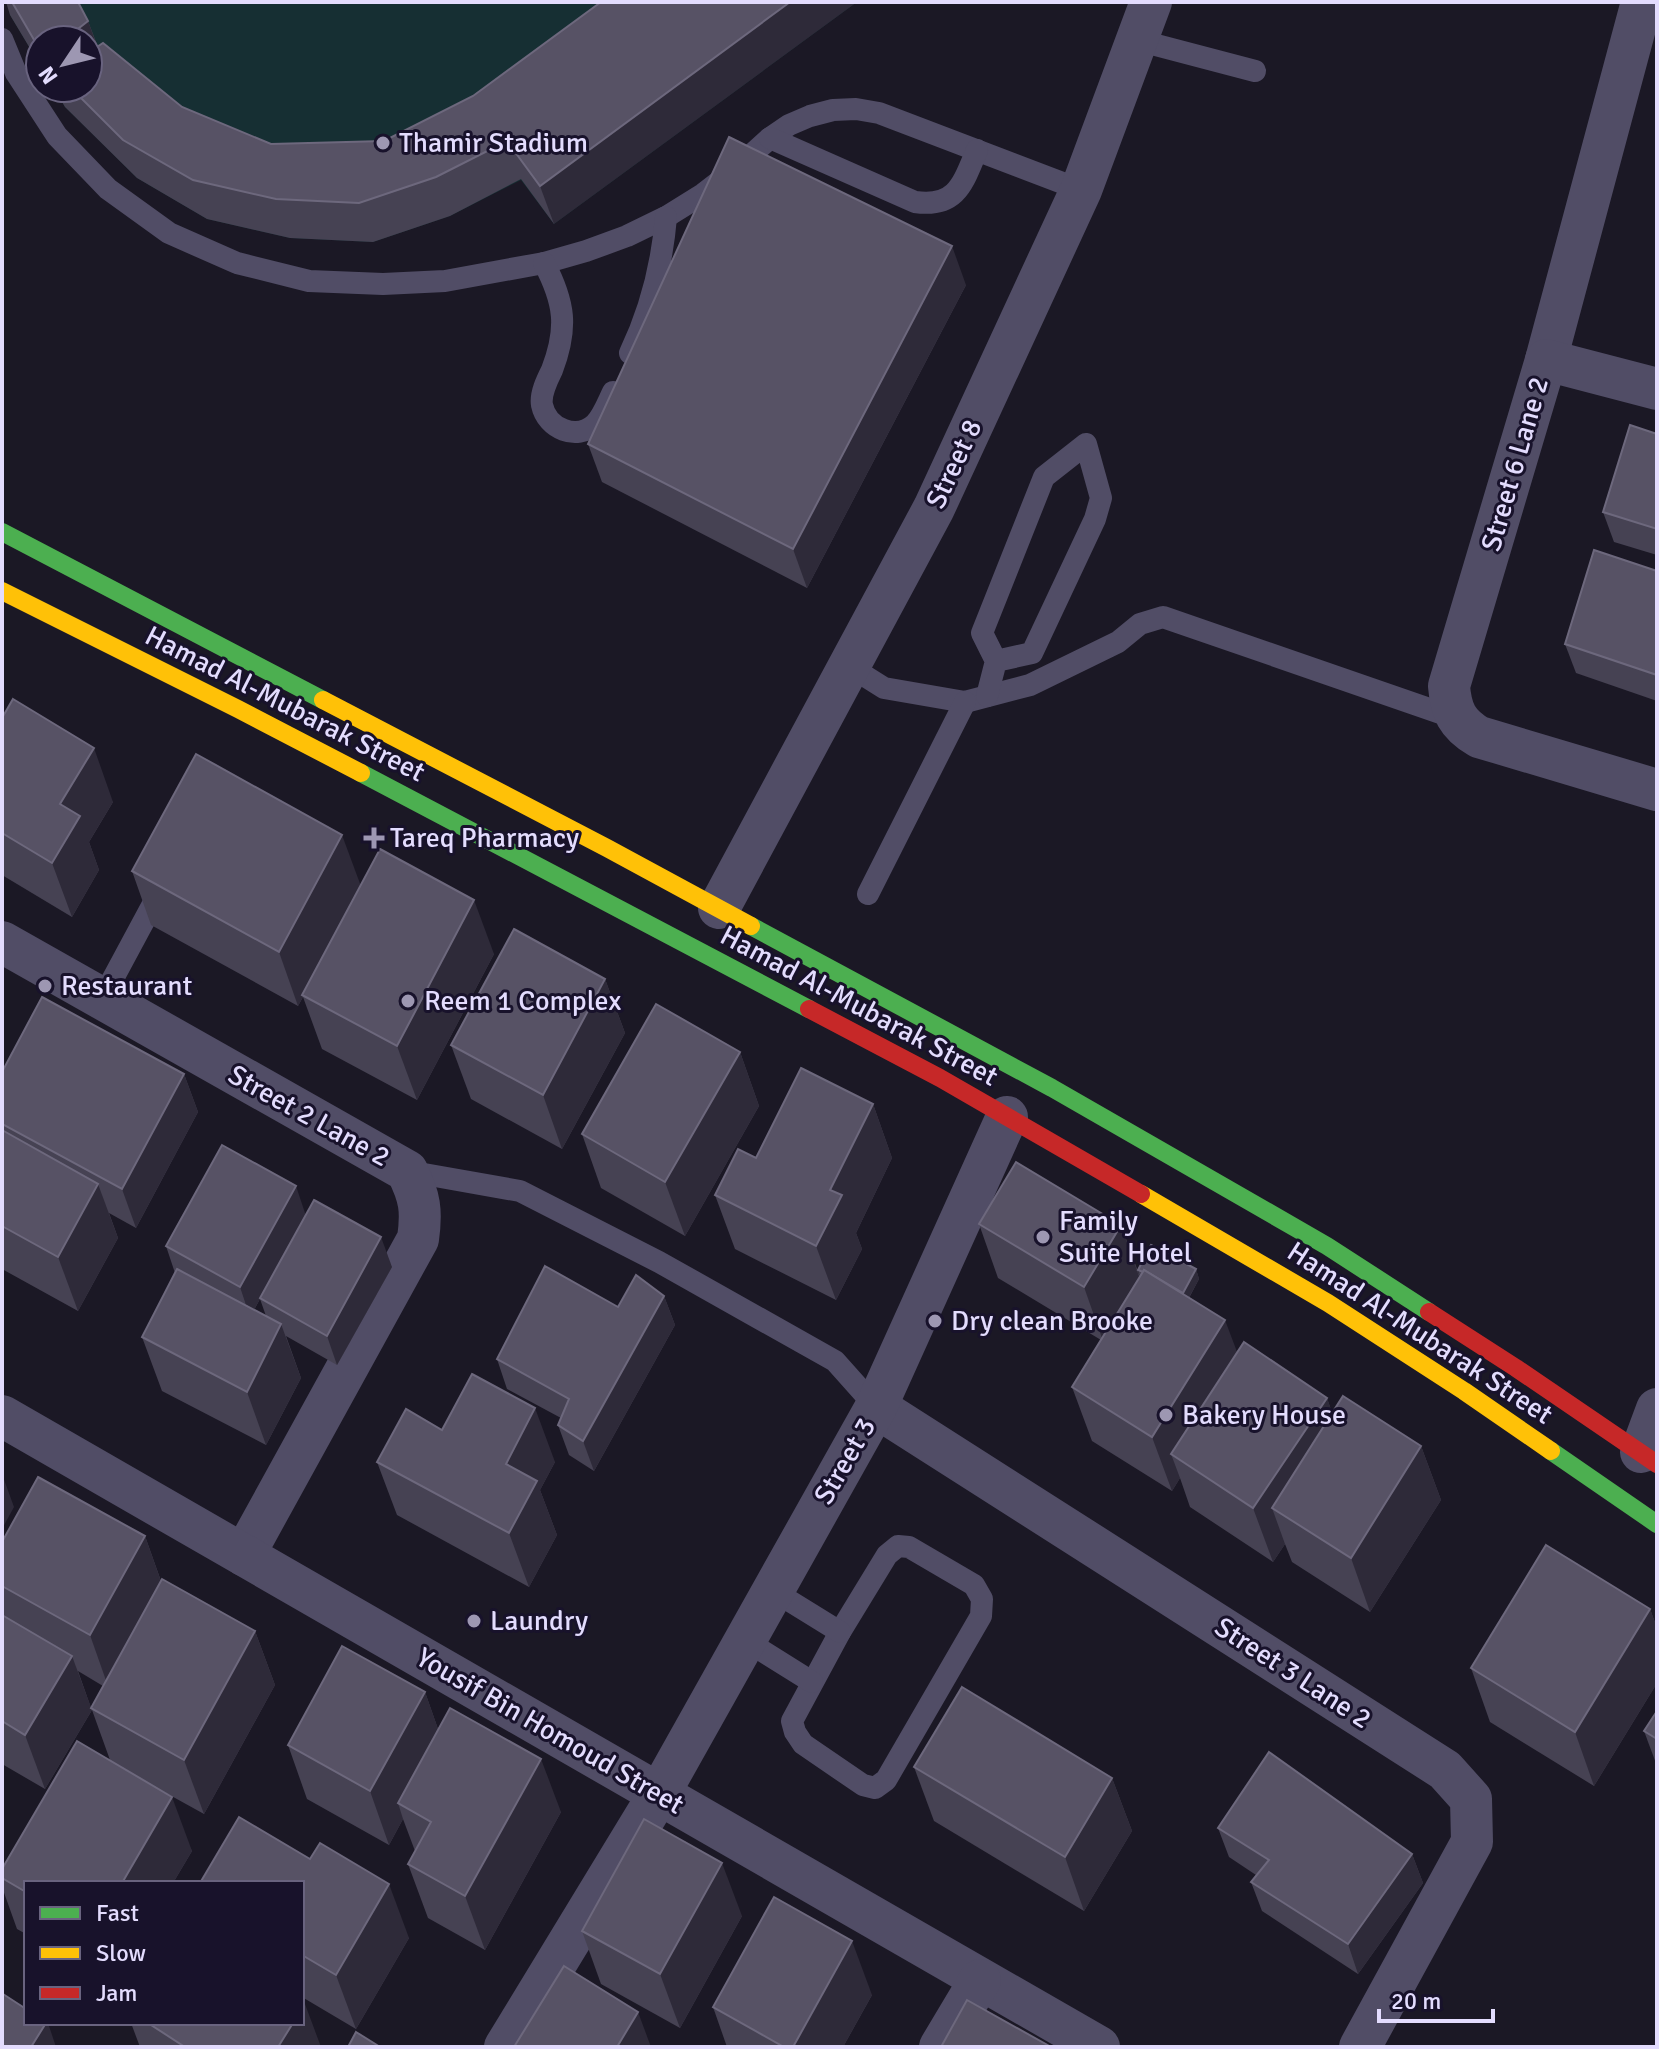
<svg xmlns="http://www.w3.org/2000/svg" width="1659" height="2049" font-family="Signika,sans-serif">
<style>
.green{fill:#162f33}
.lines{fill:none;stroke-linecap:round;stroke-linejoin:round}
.lane{stroke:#514d66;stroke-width:22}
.street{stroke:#514d66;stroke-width:42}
.fast{stroke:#4caf50;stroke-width:18}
.slow{stroke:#ffc107;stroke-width:18}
.jam{stroke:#c62828;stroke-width:18}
.wall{fill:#464253;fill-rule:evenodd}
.shaded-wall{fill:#2e2a39}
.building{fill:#575265;stroke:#6d687d;stroke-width:2}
.poi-dot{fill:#9d97b2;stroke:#18122b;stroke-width:3}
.labels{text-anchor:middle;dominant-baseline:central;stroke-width:6;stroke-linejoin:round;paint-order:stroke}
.poi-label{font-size:28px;fill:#e3dcfe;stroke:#18122b;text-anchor:start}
.street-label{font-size:28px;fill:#e3dcfe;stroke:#18122b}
</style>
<rect width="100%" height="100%" fill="#1b1825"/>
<polygon class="green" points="8,2 857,2 554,224 521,180 450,216 373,242 290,238 207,219 137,178 65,107 54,88 88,88 88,40 40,40 40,65 10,15"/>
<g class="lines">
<g class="lane">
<polyline points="2,39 16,73 57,136 108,189 169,233 237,263 309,281 383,284 445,281 544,263 586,251 627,236 666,217 703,194 738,167 770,138 789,125 810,116 833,110 856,109 879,113 1081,190"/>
<polyline points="1137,40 1255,71"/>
<path d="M770 138 915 202C957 208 963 183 977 150"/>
<path d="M544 263C565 303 568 328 552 370 547 380 540 394 542 405 547 429 577 441 595 424 603 416 608 402 613 392"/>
<path d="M630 353C651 309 662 265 666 217"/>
<polyline points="849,666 884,688 965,702 1030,685 1118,642 1140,624 1163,617 1458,719"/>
<polyline points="987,696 996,661 982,633 1044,477 1086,444 1101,498 1095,519 1032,653 996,661"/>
<polyline points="868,894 965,702"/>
<polyline points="102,999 160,891"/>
<polyline points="407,1171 520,1191 659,1262 835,1361 876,1407"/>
<polygon points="898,1546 909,1547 974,1585 982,1599 981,1616 886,1780 875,1788 863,1785 803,1744 795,1732 792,1721 840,1632 887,1555"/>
<polyline points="772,1590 840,1632"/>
<polyline points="745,1640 812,1682"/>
</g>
<g class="street">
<path d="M1642 2 1546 360 1449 686C1451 711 1457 724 1479 737L1657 790"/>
<polyline points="1546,360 1657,389"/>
<polyline points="719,908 934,508 1081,190 1151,2"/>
<path d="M2 942 407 1171C420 1197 422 1211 418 1239L244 1555"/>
<polyline points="876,1407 1445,1770 1471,1799 1472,1842 1360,2047"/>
<polyline points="2,1416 1099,2047"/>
<polyline points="1641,1452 1657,1409"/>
<polyline points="505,2047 659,1794 876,1407 1007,1117"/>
<polyline points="940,2047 980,1980"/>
</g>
<g class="fast">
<polyline points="2,532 323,700"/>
<polyline points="361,773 809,1009"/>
<polyline points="751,926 1052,1088 1327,1246 1429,1312"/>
<polyline points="1551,1451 1657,1524"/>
</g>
<g class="slow">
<polyline points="2,591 238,709 361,773"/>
<polyline points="323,700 607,848 751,926"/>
<polyline points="1141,1194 1328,1303 1464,1391 1551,1451"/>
</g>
<g class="jam">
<polyline points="809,1009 940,1078 1141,1194"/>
<polyline points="1429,1312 1516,1368 1657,1464"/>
</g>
</g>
<g class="wall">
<polygon points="6,2 78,2 88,21 98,47 182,107 271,144 384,141 473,96 601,2 554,224 521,179 450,216 373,242 290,238 207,219 137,178 65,107 54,88 88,88 40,40 40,65 10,15"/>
<polygon points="966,285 807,588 602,482 588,444"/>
<polygon points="1657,434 1657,555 1614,542 1603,512"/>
<polygon points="1657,571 1657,701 1576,673 1565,644"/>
<polygon points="2,718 113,802 89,842 99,870 72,917 2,875"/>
<polygon points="132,871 360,886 494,954 417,1100 322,1049 303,997 298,1006 151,925"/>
<polygon points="605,979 625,1033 562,1149 471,1099 451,1045"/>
<polygon points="740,1052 759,1106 685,1236 601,1188 582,1134"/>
<polygon points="2,1072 184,1074 198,1112 136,1228 109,1213 118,1238 78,1311 2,1269"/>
<polygon points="873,1104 892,1158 856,1233 862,1249 836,1300 735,1249 715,1195 756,1158"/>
<path d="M306 1215 392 1267 337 1365 286 1336 301 1378 266 1445 162 1391 142 1337 175 1273 166 1246ZM260 1299 266 1316 254 1310Z"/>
<polygon points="979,1224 1121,1225 1140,1277 1138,1270 1196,1269 1199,1279 1189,1298 1237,1353 1327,1398 1332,1413 1421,1446 1441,1500 1370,1612 1292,1562 1285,1544 1273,1562 1190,1507 1180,1478 1172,1491 1092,1441 1072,1387 1101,1340 998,1278"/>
<polygon points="664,1296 675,1325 594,1471 569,1455 558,1425 561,1418 507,1389 497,1359 618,1307"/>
<polygon points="442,1430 555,1462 540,1490 557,1535 529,1587 397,1515 377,1462"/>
<path d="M145 1536 161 1581 255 1631 275 1685 204 1814 157 1788 192 1851 173 1883H26V1934L17 1929 2 1887V1869L110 1760 92 1710 45 1789 2 1764V1542ZM78 1671 103 1686 91 1708Z"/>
<polygon points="1650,1609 1657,1628 1657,1683 1594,1786 1490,1722 1471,1668"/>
<polygon points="425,1692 438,1729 561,1812 485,1950 428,1918 408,1864 415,1851 403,1819 389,1845 307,1799 288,1745"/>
<polygon points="1657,1711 1657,1766 1644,1731"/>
<polygon points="914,1767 1112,1778 1132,1831 1084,1911 934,1821"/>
<polygon points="1218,1828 1412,1854 1423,1883 1358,1974 1262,1911 1251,1882 1256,1875 1229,1857"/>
<polygon points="302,1883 409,1938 356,2029 302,1997"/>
<polygon points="742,1916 680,2028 601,1984 582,1931"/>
<polygon points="872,1995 843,2047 727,2047 713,2007"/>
<polygon points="131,2023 302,2023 321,2047 140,2047"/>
</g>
<g class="shaded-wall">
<polygon points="790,2 857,2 554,224 540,186"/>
<polygon points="88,21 102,60 88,71 88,40 70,40 69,36"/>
<polygon points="952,246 966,285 807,588 793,549"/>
<polygon points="94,748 113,802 89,842 99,870 72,917 52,863 60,804"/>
<polygon points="342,835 362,889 298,1006 279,952"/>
<polygon points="474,900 494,954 417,1100 397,1046"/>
<polygon points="605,979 625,1033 562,1149 543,1095"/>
<polygon points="740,1052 759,1106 685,1236 665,1182"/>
<polygon points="184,1074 198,1112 136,1228 122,1189"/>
<polygon points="873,1104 892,1158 856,1233 862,1249 836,1300 816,1246 830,1190"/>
<polygon points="98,1184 118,1238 78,1311 58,1257"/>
<polygon points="296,1186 306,1216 250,1317 240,1287"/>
<polygon points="1121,1225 1140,1279 1103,1341 1084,1287"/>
<polygon points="381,1237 392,1267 337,1365 327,1336"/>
<polygon points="1196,1269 1199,1279 1186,1303 1183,1293"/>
<polygon points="664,1296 675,1325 594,1471 583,1441"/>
<polygon points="1225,1320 1245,1373 1171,1454 1180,1478 1172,1491 1152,1437"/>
<polygon points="281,1324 301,1378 266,1445 247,1392"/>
<polygon points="1327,1398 1346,1452 1272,1508 1285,1544 1273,1562 1253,1508"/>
<polygon points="535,1408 555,1462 540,1490 557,1535 529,1587 509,1533 506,1464"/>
<polygon points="1421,1446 1441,1500 1370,1612 1351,1558"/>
<polygon points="2,1474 14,1507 2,1529"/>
<polygon points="145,1536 164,1590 109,1689 90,1635"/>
<polygon points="1650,1609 1657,1628 1657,1683 1594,1786 1575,1732"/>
<polygon points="255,1631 275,1685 204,1814 184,1760"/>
<polygon points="72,1656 92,1710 45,1789 25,1735"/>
<polygon points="425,1692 444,1746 398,1803 403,1819 389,1845 370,1791"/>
<polygon points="541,1759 561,1812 485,1950 465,1896"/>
<polygon points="1112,1778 1132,1831 1084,1911 1065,1857"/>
<polygon points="172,1797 192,1851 173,1883 122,1883"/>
<polygon points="1412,1854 1423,1883 1358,1974 1348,1944"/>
<polygon points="722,1863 742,1916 680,2028 660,1974"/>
<polygon points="389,1884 409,1938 356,2029 336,1975"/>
<polygon points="852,1941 872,1995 843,2047 793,2047"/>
<polygon points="305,2004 321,2047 278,2047 293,2023 302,2023 302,2009"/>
<polygon points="638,2012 651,2047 617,2047"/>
<polygon points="46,2023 48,2023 56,2047 31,2047"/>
</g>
<g class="building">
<polygon points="12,2 78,2 88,21 69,36 72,40 40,40 40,50"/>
<polygon points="601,2 790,2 540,186 507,141 436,177 359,203 276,199 193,180 123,140 71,88 88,88 88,53 103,43 182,107 271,144 384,141 473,96"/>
<polygon points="729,137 952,246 793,549 588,444"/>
<polygon points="1630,425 1657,434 1657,529 1603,512"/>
<polygon points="1594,550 1657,571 1657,675 1565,644"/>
<polygon points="13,699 94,748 60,804 80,816 52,863 2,833 2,718"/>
<polygon points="196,754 342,835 279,952 132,871"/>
<polygon points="380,849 474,900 397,1046 302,995"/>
<polygon points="514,929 605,979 543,1095 451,1045"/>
<polygon points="42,997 184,1074 122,1189 2,1124 2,1072"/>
<polygon points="656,1004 740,1052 665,1182 582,1134"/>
<polygon points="801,1068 873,1104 830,1190 842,1195 816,1246 715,1195 738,1149 756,1158"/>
<polygon points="2,1130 98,1184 58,1257 2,1226"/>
<polygon points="222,1145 296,1186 240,1287 166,1246"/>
<polygon points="1016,1162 1121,1225 1084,1287 979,1224"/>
<polygon points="314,1200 381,1237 327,1336 260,1298"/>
<polygon points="1151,1245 1196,1269 1183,1293 1144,1270 1143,1272 1138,1270"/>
<polygon points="545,1266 618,1307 636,1275 664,1296 583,1441 558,1425 569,1399 497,1359"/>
<polygon points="177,1269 281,1324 247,1392 142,1337"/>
<polygon points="1144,1270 1225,1320 1152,1437 1072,1387"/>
<polygon points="1244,1342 1327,1398 1253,1508 1171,1454"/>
<polygon points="472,1374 535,1408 506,1464 537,1481 509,1533 377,1462 406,1409 442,1430"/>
<polygon points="1343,1396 1421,1446 1351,1558 1272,1508"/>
<polygon points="38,1477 145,1536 90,1635 2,1586 2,1542"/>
<polygon points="1546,1545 1650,1609 1575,1732 1471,1668"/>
<polygon points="162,1579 255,1631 184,1760 91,1708"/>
<polygon points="2,1615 72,1656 25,1735 2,1721"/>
<polygon points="342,1646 425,1692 370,1791 288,1745"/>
<polygon points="962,1687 1112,1778 1065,1857 914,1767"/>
<polygon points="450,1708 541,1759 465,1896 408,1864 431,1822 398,1803"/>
<polygon points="1657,1711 1657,1739 1644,1731"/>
<polygon points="77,1741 172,1797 122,1883 26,1883 26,1892 2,1878 2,1869"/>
<polygon points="1269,1752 1412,1854 1348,1944 1251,1882 1269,1860 1218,1828"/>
<polygon points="239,1817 310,1859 320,1843 389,1884 336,1975 302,1955 302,1883 200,1883"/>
<polygon points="644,1819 722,1863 660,1974 582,1931"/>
<polygon points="774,1897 852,1941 793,2047 784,2047 713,2007"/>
<polygon points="564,1966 638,2012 617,2047 514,2047"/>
<polygon points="3,1994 26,2009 26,2023 46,2023 31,2047 2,2047"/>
<polygon points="967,2000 1051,2047 941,2047"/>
<polygon points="148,2023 293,2023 278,2047 185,2047"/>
<polygon points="356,2032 380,2047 348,2047"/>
</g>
<g class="poi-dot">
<circle cx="383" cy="143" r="8"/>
<path d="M370 826h8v8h8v8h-8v8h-8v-8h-8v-8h8z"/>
<circle cx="45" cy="986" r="8"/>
<circle cx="408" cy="1001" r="8"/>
<circle cx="1043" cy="1237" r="8"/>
<circle cx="935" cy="1321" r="8"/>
<circle cx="1166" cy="1415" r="8"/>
<circle cx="474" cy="1621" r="8"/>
</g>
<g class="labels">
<g class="poi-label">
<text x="399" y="143">Thamir Stadium</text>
<text x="390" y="838">Tareq Pharmacy</text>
<text x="61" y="986">Restaurant</text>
<text x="424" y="1001">Reem 1 Complex</text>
<text x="1059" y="1221">Family<tspan x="1059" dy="32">Suite Hotel</tspan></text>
<text x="951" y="1321">Dry clean Brooke</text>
<text x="1182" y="1415">Bakery House</text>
<text x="490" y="1621">Laundry</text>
</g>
<g class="street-label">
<text transform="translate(954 464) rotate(-65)">Street 8</text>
<text transform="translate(1515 464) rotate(-74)">Street 6 Lane 2</text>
<text transform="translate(285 704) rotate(27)">Hamad Al-Mubarak Street</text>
<text transform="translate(859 1006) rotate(28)">Hamad Al-Mubarak Street</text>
<text transform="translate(309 1116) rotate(29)">Street 2 Lane 2</text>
<text transform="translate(1420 1333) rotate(33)">Hamad Al-Mubarak Street</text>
<text transform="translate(845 1461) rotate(-60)">Street 3</text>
<text transform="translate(1293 1673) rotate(33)">Street 3 Lane 2</text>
<text transform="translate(550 1731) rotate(30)">Yousif Bin Homoud Street</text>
</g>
</g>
<rect width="1659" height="2049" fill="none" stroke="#e3dcfe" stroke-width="8"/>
<rect x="24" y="1881" width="280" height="144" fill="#18122b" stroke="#69637f" stroke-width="2"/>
<rect x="40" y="1907" width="40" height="12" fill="#4caf50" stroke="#69637f" stroke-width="2"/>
<text x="96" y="1921" font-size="24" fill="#e3dcfe">Fast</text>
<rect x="40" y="1947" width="40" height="12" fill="#ffc107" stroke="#69637f" stroke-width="2"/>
<text x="96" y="1961" font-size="24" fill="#e3dcfe">Slow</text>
<rect x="40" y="1987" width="40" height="12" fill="#c62828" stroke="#69637f" stroke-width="2"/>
<text x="96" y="2001" font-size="24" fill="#e3dcfe">Jam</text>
<g transform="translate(64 64) rotate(235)"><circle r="38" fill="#18122b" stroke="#69637f" stroke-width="2"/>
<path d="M0-6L14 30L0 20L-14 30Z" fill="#9d97b2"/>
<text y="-12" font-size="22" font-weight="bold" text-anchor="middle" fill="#e3dcfe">N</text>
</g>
<path d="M1379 2009v12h114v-12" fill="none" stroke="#e3dcfe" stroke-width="4"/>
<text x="1391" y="2009" font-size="24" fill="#e3dcfe" stroke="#18122b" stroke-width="6" paint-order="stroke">20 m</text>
</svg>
